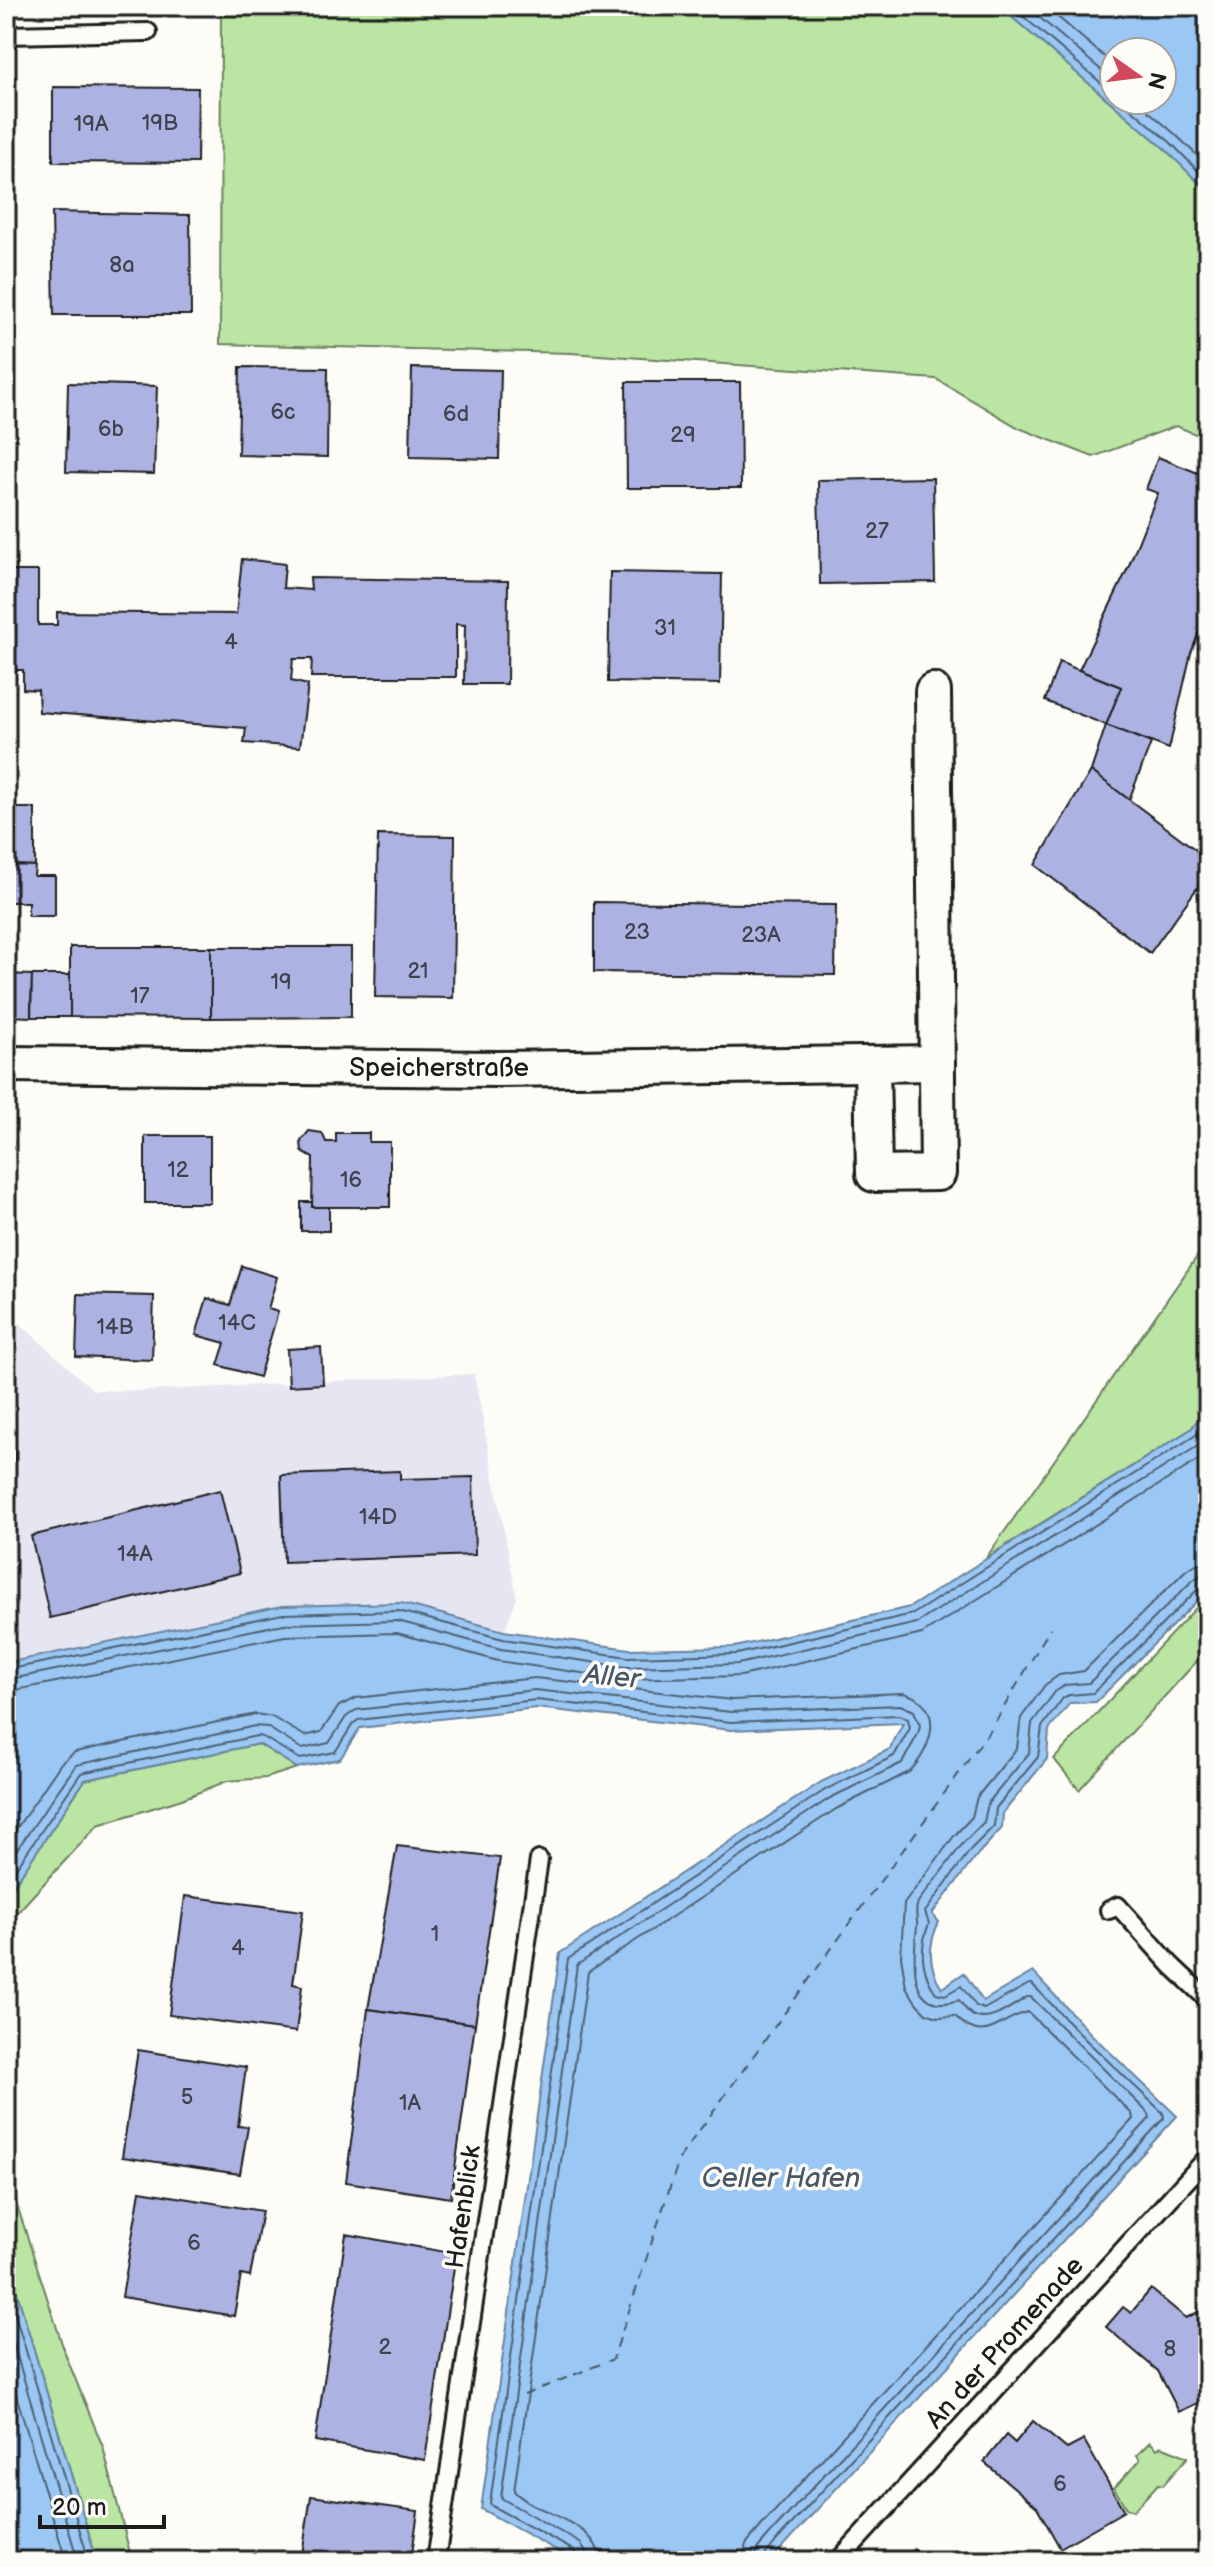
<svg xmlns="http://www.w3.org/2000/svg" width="1214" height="2567" font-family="'Balsamiq Sans',sans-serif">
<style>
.built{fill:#e5e6f1}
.green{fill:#bae5a2;stroke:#6b805f;stroke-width:2}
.water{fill:#9ac7f4;stroke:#68839e;stroke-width:2;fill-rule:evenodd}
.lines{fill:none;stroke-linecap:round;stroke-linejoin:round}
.shore{stroke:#4e6072;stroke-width:2}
.ferry{stroke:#485868;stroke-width:2;stroke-dasharray:10 8;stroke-linecap:butt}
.building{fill:#acb3e3;stroke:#1c1c1c;stroke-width:2}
.lane-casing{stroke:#1c1c1c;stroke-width:22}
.street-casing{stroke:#1c1c1c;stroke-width:40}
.lane{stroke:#fdfcf7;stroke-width:16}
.street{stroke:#fdfcf7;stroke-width:34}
.labels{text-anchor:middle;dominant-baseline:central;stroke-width:7;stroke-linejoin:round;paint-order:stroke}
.number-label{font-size:22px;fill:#40424e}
.street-label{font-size:26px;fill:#1c1c1c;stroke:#fdfcf7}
.water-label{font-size:28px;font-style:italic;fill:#485868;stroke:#fdfcf7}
</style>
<rect width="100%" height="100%" fill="#fdfcf7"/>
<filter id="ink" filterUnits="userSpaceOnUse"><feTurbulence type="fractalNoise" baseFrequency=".0125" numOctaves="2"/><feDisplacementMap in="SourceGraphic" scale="16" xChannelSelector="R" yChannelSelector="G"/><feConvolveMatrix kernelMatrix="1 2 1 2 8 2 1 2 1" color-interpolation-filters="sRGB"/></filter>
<g filter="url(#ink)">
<polygon class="built" points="6,1311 93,1390 146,1391 474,1374 517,1598 504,1631 401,1603 282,1606 6,1663"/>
<g class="green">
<polygon points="221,6 999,6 1164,148 1208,192 1208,439 1176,426 1093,457 1019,428 936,379 571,353 220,344"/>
<polygon points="1208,1241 1208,1407 1191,1429 986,1558"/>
<polygon points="1208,1595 1208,1649 1079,1790 1054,1759"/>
<polygon points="259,1744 297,1768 266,1778 227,1781 182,1799 98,1825 15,1915 6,1969 6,1897 85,1780"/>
<polygon points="6,2171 66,2356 103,2447 132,2561 97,2561 6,2256"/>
<polygon points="1150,2442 1157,2449 1161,2446 1188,2457 1163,2485 1158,2484 1133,2511 1126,2508 1114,2488 1140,2460 1137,2455"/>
</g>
<g class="water">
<path d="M999 6H1208V192L1164 148ZM1114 52H1162V100H1114Z"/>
<path d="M1208 1406V1590L1096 1702 1070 1703 1049 1730 1047 1759 1003 1813 1002 1828 978 1854 932 1914 939 1922C928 1944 928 1967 942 1988L964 1973 983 2001 1033 1972 1092 2035 1177 2116 770 2561H576L481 2509 560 1953 821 1782 890 1749 903 1723 731 1730 536 1708 360 1728 340 1759 297 1768 259 1744 85 1780 6 1897V1663L282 1606 401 1603 504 1631 629 1649 735 1647 910 1607 1191 1429Z"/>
<polygon points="6,2256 97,2561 6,2561"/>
</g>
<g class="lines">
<g class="shore">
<polyline points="1011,6 1114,94"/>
<polyline points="1026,6 1114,81"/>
<polyline points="1045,6 1114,65"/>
<polyline points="1121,100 1170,142 1208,181"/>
<polyline points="1136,100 1176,135 1208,166"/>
<polyline points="6,1670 283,1614 399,1611 503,1639 628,1657 737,1654 913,1614 1196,1435 1208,1420"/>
<polyline points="6,1680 284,1624 398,1621 501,1649 626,1667 738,1664 917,1623 1201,1444 1208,1437"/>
<polyline points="6,1692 285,1636 397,1633 498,1661 624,1679 741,1676 922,1634 1208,1454"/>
<path d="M6 1844 61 1763 75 1752 256 1714 272 1717 305 1736 321 1732 339 1706 356 1698 535 1678 732 1700 903 1693C947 1703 932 1750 909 1772L836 1809 588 1972 514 2491C537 2516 598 2520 600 2561"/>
<polyline points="6,1865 76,1765 255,1726 267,1727 302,1749 329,1743 346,1717 356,1710 535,1690 731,1712 900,1705 914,1711 920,1725 918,1734 902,1763 830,1798 577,1965 501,2498 580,2543 586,2551 588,2561"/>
<polyline points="6,1883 81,1773 257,1736 263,1737 300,1759 335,1752 353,1724 358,1720 536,1700 731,1722 900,1715 908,1719 910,1728 894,1756 825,1790 568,1959 490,2503 492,2506 573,2550 577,2555 578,2561"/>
<polyline points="6,2284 89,2561"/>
<polyline points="6,2319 78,2561"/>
<polyline points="6,2361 66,2561"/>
<path d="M742 2561 746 2544 762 2525 1133 2119 1132 2114 1028 2012C998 2018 986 2048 955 2016L938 2017 926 2013 917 2004 906 1987 901 1956 904 1904 954 1836 972 1817 977 1797 1017 1748 1021 1718 1045 1685 1059 1675 1084 1671 1186 1570 1197 1564 1208 1563"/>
<path d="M754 2561 758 2548 771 2533 1150 2118 1149 2114 1031 1997H1027C1013 2005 989 2026 972 2015 967 2012 963 2005 959 2000 907 2017 913 1959 917 1927 918 1918 914 1912 918 1902L964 1842 984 1822 988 1803 1029 1753 1032 1723 1055 1692 1065 1685 1089 1683 1192 1581 1199 1576 1208 1575"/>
<path d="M765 2561 766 2554 778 2539 1164 2118 1163 2113 1086 2040 1032 1984H1029L984 2009 976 2006 961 1986 945 1995 936 1993C921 1973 919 1947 929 1924L925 1912 971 1849 994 1826 996 1808 1038 1757 1042 1727 1063 1698 1069 1695 1093 1693 1199 1588 1208 1585"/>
</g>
<polyline class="ferry" points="524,2395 613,2359 680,2157 991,1729 1051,1627"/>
</g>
<g class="building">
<polygon points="6,87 9,87 10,130 6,130"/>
<polygon points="53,87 198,88 197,163 53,162"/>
<polygon points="52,212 190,215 191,315 54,315"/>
<polygon points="240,367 328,368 327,457 238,455"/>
<polygon points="412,368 501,370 499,459 410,457"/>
<polygon points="626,382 740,382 741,488 627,488"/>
<polygon points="68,383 157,386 154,474 66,472"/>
<polygon points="1158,457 1208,477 1208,608 1191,653 1169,749 1106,725 1121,687 1079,670 1127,570 1158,493 1146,489"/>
<polygon points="933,478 935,582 820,584 818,480"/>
<polygon points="242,559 285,564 283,588 311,590 310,578 508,581 507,684 464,684 465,625 456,624 456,677 311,677 312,659 293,659 291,681 308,685 300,747 244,743 246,728 39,712 38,690 23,689 23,670 6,670 6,571 38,571 38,625 57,625 57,612 236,614"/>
<polygon points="610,572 722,574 720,684 608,682"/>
<polygon points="1059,662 1121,687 1106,725 1045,701"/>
<polygon points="1106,725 1151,743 1129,800 1091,771"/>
<polygon points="1091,771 1208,859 1208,873 1150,953 1035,865"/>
<polygon points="6,808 35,808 35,866 6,865"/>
<polygon points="378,835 455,836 453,998 375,997"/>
<polygon points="6,865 35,866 34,876 55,876 55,916 28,916 28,902 6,902"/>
<polygon points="594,902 836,905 835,975 594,972"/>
<polygon points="70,947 211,947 211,1018 70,1017"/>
<polygon points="211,947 351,947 351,1017 211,1018"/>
<polygon points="6,974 32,975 31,1017 6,1016"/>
<polygon points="32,975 70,975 70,1017 31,1017"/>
<polygon points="309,1131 322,1133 326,1142 336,1142 336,1133 369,1133 369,1142 390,1142 390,1207 312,1207 313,1158 302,1152 301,1141"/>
<rect x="145" y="1136" width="65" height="67"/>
<polygon points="6,1141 13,1141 12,1168 6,1168"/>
<polygon points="301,1202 312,1202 312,1207 329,1207 329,1231 301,1231"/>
<polygon points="242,1266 277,1277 268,1309 278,1312 259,1377 218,1365 225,1343 196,1335 207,1298 230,1305"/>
<polygon points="78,1294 154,1296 152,1360 76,1357"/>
<polygon points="321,1347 323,1384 289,1386 287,1349"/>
<polygon points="6,1418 12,1419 15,1461 6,1460"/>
<polygon points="400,1471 400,1479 473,1477 475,1555 284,1562 281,1475"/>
<polygon points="220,1490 240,1573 50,1618 31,1536"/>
<polygon points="397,1846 500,1858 475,2024 368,2009"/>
<polygon points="185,1896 303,1911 293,1984 302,1986 296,2032 169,2015"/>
<polygon points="368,2009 475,2024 451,2198 346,2182"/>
<polygon points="138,2050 246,2067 238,2126 248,2127 240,2174 122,2157"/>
<polygon points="140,2191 262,2211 250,2277 241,2275 234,2316 122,2297"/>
<polygon points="346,2234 456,2254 425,2460 315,2441"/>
<polygon points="1151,2289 1186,2318 1208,2307 1208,2398 1179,2412 1158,2371 1106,2327 1123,2307 1131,2313"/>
<polygon points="1033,2421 1067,2449 1084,2440 1124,2511 1060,2548 1037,2507 984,2462 1006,2435 1015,2443"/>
<polygon points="311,2496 418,2511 411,2561 301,2561"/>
<polygon points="1208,2543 1208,2561 1192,2561"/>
<polygon points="914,2549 927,2561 903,2561"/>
</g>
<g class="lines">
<g class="lane-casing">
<g id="lane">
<polyline points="6,35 148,32"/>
<polyline points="1109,1910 1118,1906 1171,1965 1208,2000"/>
<polyline points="436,2561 539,1860"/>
<polyline points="838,2561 1208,2157"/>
</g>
</g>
<g class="street-casing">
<g id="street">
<polyline points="6,1064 498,1069 937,1063"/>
<polyline points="872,1064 874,1174 938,1173 933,691"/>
</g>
</g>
<use href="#lane" class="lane"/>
<use href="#street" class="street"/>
</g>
</g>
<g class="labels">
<g class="number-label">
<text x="160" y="123">19B</text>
<text x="91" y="124">19A</text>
<text x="122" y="265">8a</text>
<text x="283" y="412">6c</text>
<text x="456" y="414">6d</text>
<text x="111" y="429">6b</text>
<text x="683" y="435">29</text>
<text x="877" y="531">27</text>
<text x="665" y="628">31</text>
<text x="231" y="642">4</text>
<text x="637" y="932">23</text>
<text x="761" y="935">23A</text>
<text x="418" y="971">21</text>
<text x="281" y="982">19</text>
<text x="140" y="996">17</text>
<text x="178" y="1170">12</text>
<text x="351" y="1180">16</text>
<text x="237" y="1323">14C</text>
<text x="115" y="1327">14B</text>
<text x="378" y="1517">14D</text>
<text x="135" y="1554">14A</text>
<text x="435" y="1934">1</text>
<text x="238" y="1948">4</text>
<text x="187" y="2097">5</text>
<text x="410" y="2103">1A</text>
<text x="194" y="2243">6</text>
<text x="385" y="2347">2</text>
<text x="1170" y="2349">8</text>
<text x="1060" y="2484">6</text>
</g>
<g class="street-label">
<text x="439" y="1068">Speicherstraße</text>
<text transform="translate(464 2207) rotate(-82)">Hafenblick</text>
<text transform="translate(1005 2343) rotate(-48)">An der Promenade</text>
</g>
<g class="water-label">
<text transform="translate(612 1677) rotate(5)">Aller</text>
<text x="781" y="2178">Celler Hafen</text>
</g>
</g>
<rect width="1214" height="2567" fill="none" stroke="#fdfcf7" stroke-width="32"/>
<rect x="16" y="16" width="1182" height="2535" fill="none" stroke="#1c1c1c" stroke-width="3" filter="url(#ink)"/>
<g transform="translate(1138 76) rotate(104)"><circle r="38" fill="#fdfcf7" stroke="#a3a29f" stroke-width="2"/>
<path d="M0-6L14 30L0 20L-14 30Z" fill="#d1495b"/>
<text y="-12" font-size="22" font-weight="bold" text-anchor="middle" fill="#1c1c1c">N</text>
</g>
<path d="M40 2515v12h124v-12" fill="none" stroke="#1c1c1c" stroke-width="4"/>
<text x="52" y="2515" font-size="24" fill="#1c1c1c" stroke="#fdfcf7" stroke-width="6" paint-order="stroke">20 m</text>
</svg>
